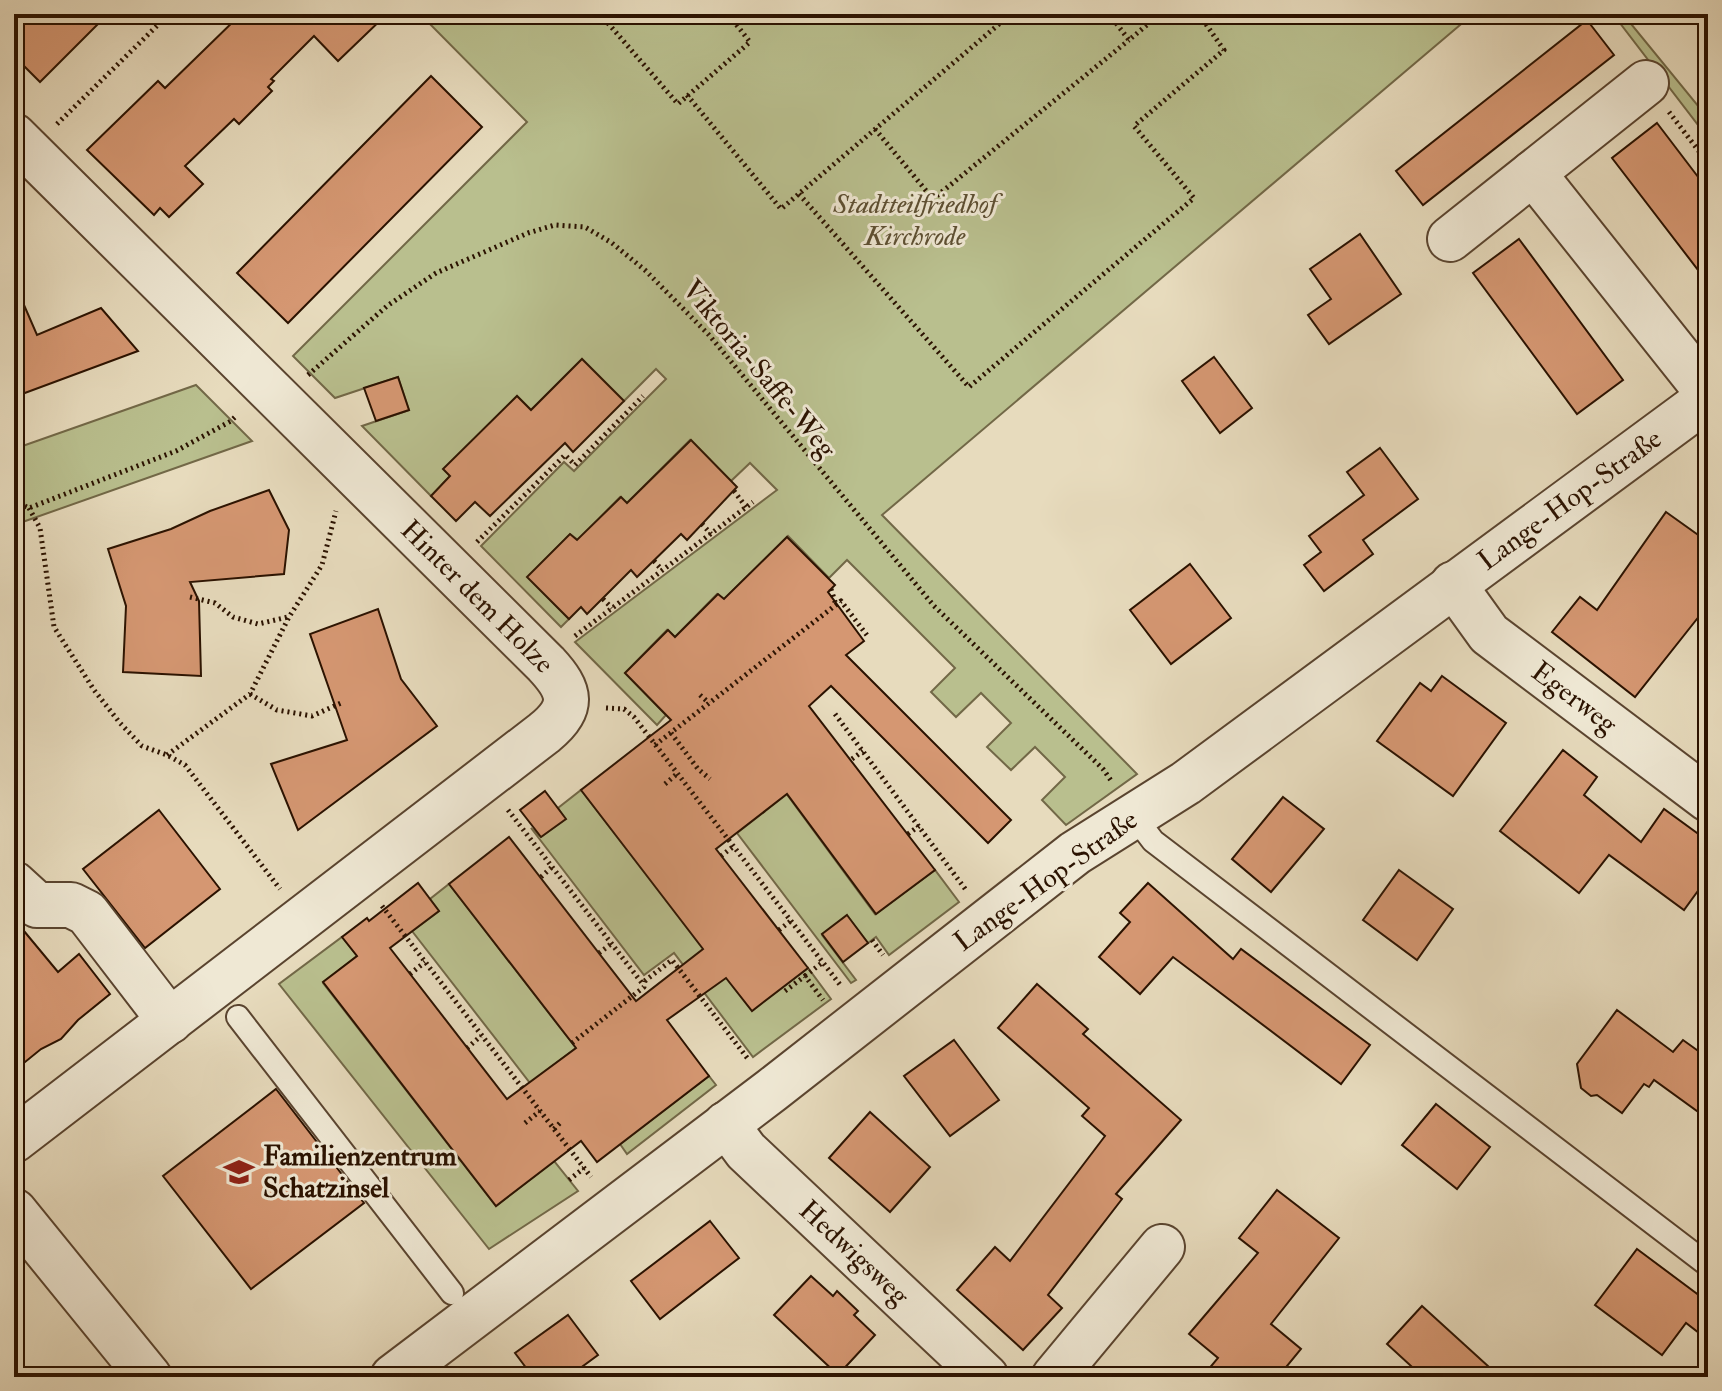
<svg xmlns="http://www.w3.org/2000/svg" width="1722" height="1391" font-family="'IM FELL Double Pica',serif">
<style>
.green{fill:#b9bf8e;stroke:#726847;stroke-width:2}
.building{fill:#d59772;stroke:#2b1200;stroke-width:2}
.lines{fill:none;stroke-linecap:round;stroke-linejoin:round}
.lane-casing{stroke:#5a442f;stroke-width:26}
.street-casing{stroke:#5a442f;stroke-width:48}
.path{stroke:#2b1200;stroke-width:5;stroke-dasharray:2 4;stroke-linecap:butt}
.lane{stroke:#efe8d4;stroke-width:22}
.street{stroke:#efe8d4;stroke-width:44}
.labels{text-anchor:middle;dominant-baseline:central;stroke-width:6;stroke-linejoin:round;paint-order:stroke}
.park-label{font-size:28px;font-style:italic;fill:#5d4f32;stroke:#efe8d4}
.street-label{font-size:28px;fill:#2b1200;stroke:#efe8d4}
.poi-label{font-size:28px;font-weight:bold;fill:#2b1200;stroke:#efe8d4;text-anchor:start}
</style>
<rect width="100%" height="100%" fill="#e7dbbd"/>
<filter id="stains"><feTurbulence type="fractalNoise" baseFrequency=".0025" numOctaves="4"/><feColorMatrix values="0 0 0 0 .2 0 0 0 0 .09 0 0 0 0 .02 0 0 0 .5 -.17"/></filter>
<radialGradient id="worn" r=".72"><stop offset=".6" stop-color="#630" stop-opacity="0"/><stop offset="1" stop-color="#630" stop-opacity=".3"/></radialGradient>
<g class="green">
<polygon points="420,14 1473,14 882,515 1137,774 1066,825 1042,800 1065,777 1035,747 1011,770 987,747 1011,723 981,693 956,717 931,692 955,668 847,560 829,578 788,536 724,599 717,594 675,637 667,630 625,673 666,715 657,725 575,642 777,490 750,463 731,481 690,440 627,503 620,497 578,540 570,534 528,577 569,619 561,627 481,546 564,462 574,471 666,379 656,369 624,401 582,359 531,410 517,396 444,469 450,476 431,496 362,426 409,410 398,377 335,398 293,356 527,122"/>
<polygon points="1613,14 1623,14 1708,118 1708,138"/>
<polygon points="196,385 252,441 14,525 14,449"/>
<polygon points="766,766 875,914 935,870 959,902 889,955 876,937 868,943 847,916 822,935 856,980 851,983 737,833 764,812 742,784"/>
<polygon points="581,790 752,1010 808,968 831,999 753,1057 674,953 644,975 531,828 541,837 565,819 558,808"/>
<polygon points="449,884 576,1048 530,1083 412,931 439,911 430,899"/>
<polygon points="342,937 357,956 323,983 496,1206 554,1161 578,1191 489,1249 279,984"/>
<polygon points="709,1076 716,1085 627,1154 620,1144"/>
</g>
<g class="building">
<polygon points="14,14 108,14 40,82 14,56"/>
<polygon points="241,14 387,14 338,61 314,36 271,79 274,81 268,87 272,91 239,124 234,119 185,166 203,184 169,217 160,208 154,215 87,150 158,81 165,88"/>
<polygon points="1587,20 1614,55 1423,205 1396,171"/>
<polygon points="431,76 482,127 288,323 237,273"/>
<polygon points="1657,123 1708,190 1708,283 1612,158"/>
<polygon points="1360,234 1401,294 1329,344 1308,315 1331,299 1310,269"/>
<polygon points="1519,239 1623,380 1577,414 1473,273"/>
<polygon points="14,282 37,335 101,308 138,351 14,397"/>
<polygon points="1214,357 1252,408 1220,433 1182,381"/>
<polygon points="582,359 624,401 573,452 565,443 490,516 475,502 456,521 431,496 450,476 443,469 517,396 531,410"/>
<polygon points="398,377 409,410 376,421 364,388"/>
<polygon points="691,440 737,487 687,540 681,534 637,577 631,570 587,614 581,607 569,619 527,577 570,534 577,540 621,497 627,503"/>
<polygon points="1380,448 1418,499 1363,540 1373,554 1324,591 1304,565 1321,552 1309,536 1364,495 1347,472"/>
<polygon points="269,490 289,530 284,574 190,582 199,601 201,676 123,672 126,606 108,549 171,529 210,511"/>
<polygon points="1666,512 1708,542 1708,605 1635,697 1552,632 1580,597 1597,610"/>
<polygon points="787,537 835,585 828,592 864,641 846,655 1011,820 988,843 831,686 809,706 935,870 876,914 787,794 716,849 808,968 752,1011 726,978 667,1020 709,1076 597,1162 581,1141 496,1206 323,982 357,956 342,937 367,918 369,921 418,883 439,911 390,948 507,1099 576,1048 449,884 509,837 636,1001 703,949 581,790 671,720 625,673 668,630 675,637 718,594 724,599"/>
<polygon points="1190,564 1231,618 1171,664 1130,610"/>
<polygon points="378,609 401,679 437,726 298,830 271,764 347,740 310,634"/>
<polygon points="1442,676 1506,723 1453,796 1377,741 1420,683 1431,691"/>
<polygon points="1563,750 1597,777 1584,795 1641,842 1664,809 1708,841 1708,877 1684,910 1609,855 1579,893 1500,831"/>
<polygon points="545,791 566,819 541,837 520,810"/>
<polygon points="1283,797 1324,829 1271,892 1232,859"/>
<polygon points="159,810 220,889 145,948 83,869"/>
<polygon points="1399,870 1453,909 1417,960 1363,920"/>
<polygon points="1148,883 1233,959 1241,949 1370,1045 1341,1084 1173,957 1140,994 1099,957 1130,922 1120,913"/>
<polygon points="847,915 868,943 843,962 822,934"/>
<polygon points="14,919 58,972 79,954 110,994 78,1020 61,1039 41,1049 14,1071"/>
<polygon points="1037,984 1088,1029 1083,1034 1181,1120 1116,1194 1122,1199 1048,1295 1062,1308 1023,1350 957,1290 995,1247 1010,1261 1105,1136 1082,1116 1089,1108 998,1028"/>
<polygon points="1617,1010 1673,1052 1683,1040 1708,1058 1708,1119 1654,1080 1649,1087 1644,1084 1622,1113 1597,1095 1591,1096 1581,1088 1577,1064"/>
<polygon points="954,1040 999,1100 950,1136 904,1076"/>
<polygon points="276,1089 364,1203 251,1289 163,1176"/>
<polygon points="1436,1104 1490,1147 1457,1189 1402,1145"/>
<polygon points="870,1112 930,1167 890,1212 829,1158"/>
<polygon points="1277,1190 1339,1238 1271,1324 1301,1349 1278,1377 1202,1377 1218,1358 1189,1334 1258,1253 1239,1238"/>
<polygon points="710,1221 739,1258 660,1319 631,1281"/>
<polygon points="1637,1249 1708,1302 1708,1340 1686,1323 1662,1355 1595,1305"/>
<polygon points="811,1276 833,1296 837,1291 858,1311 854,1315 875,1335 838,1375 774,1315"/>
<polygon points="1422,1306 1500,1377 1423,1377 1387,1344"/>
<polygon points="568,1315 598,1355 568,1377 533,1377 515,1353"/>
</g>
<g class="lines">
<g class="lane-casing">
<g id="lane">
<polyline points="1134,816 1153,841 1708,1265"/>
<polyline points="238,1017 452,1293"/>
</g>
</g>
<g class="street-casing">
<g id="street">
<path d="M14 136 546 664C571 691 575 708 544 733L14 1140"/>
<polyline points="1533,173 1708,393"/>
<polyline points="1450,239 1646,83"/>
<polyline points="1453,584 1489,634 1708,799"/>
<polyline points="14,884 37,905 71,905 87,913 170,1021"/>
<polyline points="726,1124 746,1151 986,1377"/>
<polyline points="14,1211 149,1377"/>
<polyline points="393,1377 772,1090 1075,853 1186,783 1708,398"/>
<polyline points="1054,1377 1162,1247"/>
</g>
</g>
<g class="path">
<polyline points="600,14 678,104 750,42 728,14"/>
<polyline points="1109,14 1129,40 1160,14"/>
<polyline points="687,95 781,209 1011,14"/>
<polyline points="1669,112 1708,163"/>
<polyline points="57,124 169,14"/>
<polyline points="875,129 933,199 1129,40"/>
<polyline points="799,194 969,387 1194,198 1134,126 1224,50 1203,20 1210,14"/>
<polyline points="308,375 387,306 436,273 528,233 555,225 585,227 612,243 646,271 709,335 934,606 1103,769 1112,782"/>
<polyline points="734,491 746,507"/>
<polyline points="14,501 29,508 176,451 231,421 236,416"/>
<polyline points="29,508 40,528 54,627 94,690 120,723 142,746 167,755 185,765 280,889"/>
<polyline points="702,524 711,534"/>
<polyline points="477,542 565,455 575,465 643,396"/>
<polyline points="654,561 662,570"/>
<polyline points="831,589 836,605"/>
<polyline points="190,597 215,603 233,617 258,624 288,617"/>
<polyline points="603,599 612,608"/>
<polyline points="575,636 753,502"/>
<polyline points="250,694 277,710 312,716 341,703"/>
<polyline points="700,695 709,703"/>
<polyline points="606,708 624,709 634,717 841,986"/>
<polyline points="835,714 966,890"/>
<polyline points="671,733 698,769 710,779"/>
<polyline points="655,745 841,601 869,638"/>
<polyline points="167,755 250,694 289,617 322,565 336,511"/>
<polyline points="852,759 863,751"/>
<polyline points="665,784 678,773"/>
<polyline points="508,810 642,983 672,960 748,1059"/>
<polyline points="908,834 919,826"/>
<polyline points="721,856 734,846"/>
<polyline points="541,877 552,867"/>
<polyline points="382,906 591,1177"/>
<polyline points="779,930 792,920"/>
<polyline points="872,940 883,955"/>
<polyline points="599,953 611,944"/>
<polyline points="410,974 425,962"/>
<polyline points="805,976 823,962"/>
<polyline points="785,991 805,976 823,1000"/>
<polyline points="572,1043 644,987 645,981"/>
<polyline points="467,1048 481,1036"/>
<polyline points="525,1123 540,1111"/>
<polyline points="554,1129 561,1122"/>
<polyline points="569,1180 584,1168"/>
</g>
<use href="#lane" class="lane"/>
<use href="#street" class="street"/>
</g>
<defs>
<g id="school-bare" transform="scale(2.4)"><path d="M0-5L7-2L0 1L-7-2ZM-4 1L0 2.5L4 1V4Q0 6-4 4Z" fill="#8f2418" stroke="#efe8d4" stroke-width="2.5" paint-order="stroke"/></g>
</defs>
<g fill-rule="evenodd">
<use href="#school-bare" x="239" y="1172"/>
</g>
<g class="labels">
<g class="park-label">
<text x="915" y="204">Stadtteilfriedhof<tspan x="915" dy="32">Kirchrode</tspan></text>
</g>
<g class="street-label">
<text transform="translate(759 369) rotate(50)">Viktoria-Saffe-Weg</text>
<text transform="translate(1570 500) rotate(-36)">Lange-Hop-Straße</text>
<text transform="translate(477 597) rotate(45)">Hinter dem Holze</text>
<text transform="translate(1574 698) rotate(37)">Egerweg</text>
<text transform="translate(1046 881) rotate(-36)">Lange-Hop-Straße</text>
<text transform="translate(854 1253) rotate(43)">Hedwigsweg</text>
</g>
<g class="poi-label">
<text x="263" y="1156">Familienzentrum<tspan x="263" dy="32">Schatzinsel</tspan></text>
</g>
</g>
<rect width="1722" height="1391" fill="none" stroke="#e7dbbd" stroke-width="48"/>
<rect x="16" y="16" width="1690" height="1359" fill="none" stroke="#2b1200" stroke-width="4"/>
<rect x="24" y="24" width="1674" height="1343" fill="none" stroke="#2b1200" stroke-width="2"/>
<rect width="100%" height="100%" filter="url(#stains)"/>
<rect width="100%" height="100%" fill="url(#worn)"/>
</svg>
